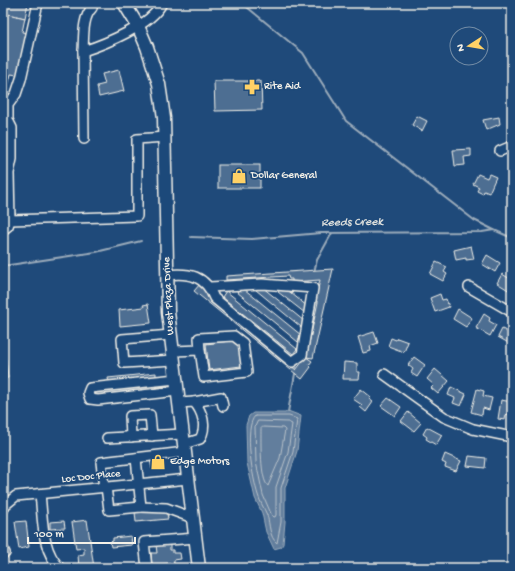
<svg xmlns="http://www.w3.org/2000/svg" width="515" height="571" font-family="'Gochi Hand',sans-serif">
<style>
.water{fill:#627e9d;stroke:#9cacbb}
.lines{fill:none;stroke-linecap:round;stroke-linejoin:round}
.shore{stroke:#bac3ca;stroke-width:1}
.stream{stroke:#9cacbb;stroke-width:2}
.building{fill:#4d6e92;stroke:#f4f1e8}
.minor-casing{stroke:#f4f1e8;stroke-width:12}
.major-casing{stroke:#f4f1e8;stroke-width:15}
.minor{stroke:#1f4a7a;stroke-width:9}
.major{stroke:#1f4a7a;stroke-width:12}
.labels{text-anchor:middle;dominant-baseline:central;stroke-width:3.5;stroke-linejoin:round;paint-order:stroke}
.poi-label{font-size:11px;fill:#f4f1e8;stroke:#1f4a7a;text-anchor:start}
.street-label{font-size:11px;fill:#f4f1e8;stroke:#1f4a7a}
.water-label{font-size:12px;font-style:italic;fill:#dee0dd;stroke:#1f4a7a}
</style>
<rect width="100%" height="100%" fill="#1f4a7a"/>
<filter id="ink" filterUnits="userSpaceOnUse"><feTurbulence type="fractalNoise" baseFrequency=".025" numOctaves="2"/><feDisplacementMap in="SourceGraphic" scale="8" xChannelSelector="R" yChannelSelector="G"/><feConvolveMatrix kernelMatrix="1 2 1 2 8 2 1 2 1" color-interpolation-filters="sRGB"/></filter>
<g filter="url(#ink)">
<polygon class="water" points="288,411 301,416 297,451 285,488 285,522 283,544 281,547 274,549 266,532 262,513 255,498 247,463 246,425 249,416 253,413 285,413"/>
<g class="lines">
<g class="shore">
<path d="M255 416H289L297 419 293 452 281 488V522L277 543C269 537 270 524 267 515 264 508 260 502 258 495 253 480 243 427 255 416Z"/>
<polygon points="258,421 288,422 292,424 288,452 276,487 276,515 275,517 272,516 263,495 256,462 255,427"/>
<path d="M263 427 283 428 285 430 280 458 268 486C260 479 261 441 261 429Z"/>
</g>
<g class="stream">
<polyline points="242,3 303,53 346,121 474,220 494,230"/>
<polyline points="191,237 252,239 321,233 482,232 494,230 512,238"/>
<polyline points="3,266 96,252 141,241"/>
<polyline points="314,272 317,260 332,233"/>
<polyline points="288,412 297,363"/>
</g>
</g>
<g class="building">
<polygon points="3,3 28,3 25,18 3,13"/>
<polygon points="3,13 25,18 22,32 27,33 17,75 11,74 6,94 3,94"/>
<polygon points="119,70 124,91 99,97 97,86 105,84 102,74"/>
<polygon points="214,81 261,81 262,110 215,111"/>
<polygon points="3,103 4,141 7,141 7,166 4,166 5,219 3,219"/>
<polygon points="417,116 427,121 422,131 412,125"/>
<polygon points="499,117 500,124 486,130 483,120"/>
<polygon points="471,149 471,156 464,157 465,165 455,166 453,150"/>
<rect x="218" y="165" width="42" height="23"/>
<polygon points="478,174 487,178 489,174 496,177 489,193 484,191 483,194 477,191 479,187 473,184"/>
<rect x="509" y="176" width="3" height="14"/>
<polygon points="471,246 474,259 466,260 466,258 456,260 454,250"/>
<polygon points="487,255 500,263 495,272 482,264"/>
<polygon points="436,262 447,267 444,272 447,274 443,281 430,274"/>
<polygon points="333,269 313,358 306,357 318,302 315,302 320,280 292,282 292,279 289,279 288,276 226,280 226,276"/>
<polygon points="502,274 512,280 510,291 497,283"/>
<polygon points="200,284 210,293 207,296 296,370 306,357 312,361 309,365 311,367 302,379 194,291"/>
<polygon points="262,287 304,321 301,327 256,290 258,288 261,289"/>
<polygon points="285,288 308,307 305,313 278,292 280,289 283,291"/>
<polygon points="239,289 242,291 244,289 301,335 298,342 237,292"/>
<polygon points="226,291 297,349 293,354 222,297"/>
<polygon points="440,294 442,300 446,299 449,307 435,312 430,298"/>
<polygon points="148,304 151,323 120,326 119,310 144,307 143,305"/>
<polygon points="458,309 472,318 466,327 453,319"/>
<polygon points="484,314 490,318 489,321 496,325 490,336 476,328"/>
<polygon points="502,329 508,332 509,330 512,332 512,345 498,337"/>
<polygon points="374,332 378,343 370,346 371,351 363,353 358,337"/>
<polygon points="391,338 396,340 397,338 408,342 404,352 388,346"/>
<polygon points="238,340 241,366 209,370 206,344"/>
<polygon points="414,357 425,365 417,377 411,373 413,369 408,365"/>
<polygon points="3,359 6,359 8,378 3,379"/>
<polygon points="344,362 357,363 357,372 360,372 359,379 343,379"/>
<polygon points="435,369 449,381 438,394 431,388 434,385 427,379"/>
<polygon points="156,373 156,378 109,383 108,378"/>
<polygon points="157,383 157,391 93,398 92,390"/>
<polygon points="451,387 466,394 461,406 453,403 455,398 448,395"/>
<polygon points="361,389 371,397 369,399 373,402 366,412 360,407 362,405 353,399"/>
<polygon points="477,389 484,391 483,396 492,398 489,410 483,408 482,415 471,412"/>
<polygon points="388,398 401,407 395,416 381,406"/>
<polygon points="501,400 512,402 512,415 506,414 505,420 498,419"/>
<polygon points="408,412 421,423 414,431 401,421"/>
<polygon points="427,427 442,435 436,445 426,439 427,437 423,434"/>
<polygon points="445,454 461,461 456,471 445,467 446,464 442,462"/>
<polygon points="469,456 486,458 485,468 467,466"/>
<polygon points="163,457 164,467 152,469 150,459"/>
<polygon points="166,508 168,519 136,522 135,512"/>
<polygon points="87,520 94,568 79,568 78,555 84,554 84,548 76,549 72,522"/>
<polygon points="26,521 29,547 19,549 15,522"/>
<polygon points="64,521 65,528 50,529 50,522"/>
<polygon points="131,536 132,545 111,547 110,542 113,541 113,538"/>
<polygon points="170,544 170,550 173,550 173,553 180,553 181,559 174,560 174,563 152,566 151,553 157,553 156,545"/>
</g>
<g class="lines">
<g class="minor-casing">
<g id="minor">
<polyline points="38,3 21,79 16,94 8,105 8,120 12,128 12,159 9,173 10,220 137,216 137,139 165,137"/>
<path d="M88 3 92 8C82 18 84 38 83 51 105 44 152 25 162 3"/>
<polyline points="83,51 84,139"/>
<polyline points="500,151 512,146"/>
<polyline points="3,230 8,226 10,220"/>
<path d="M167 275C189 272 206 276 214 298L292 362 302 355 313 288 262 284 210 287"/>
<polyline points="469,287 512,312"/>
<polyline points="171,335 122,339 124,363 174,360"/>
<polyline points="173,351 200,350 199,338 234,336 243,343 247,372 204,377 200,350"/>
<polyline points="384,374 444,417 473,429 512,437"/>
<polyline points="176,379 90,388 88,393 90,399 98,400 177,391"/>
<polyline points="194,402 221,397 223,406"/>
<path d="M179 403 194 402C203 412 207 427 200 439L184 444"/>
<polyline points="131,437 130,416 150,415 152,436"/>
<polyline points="107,438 183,434"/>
<polyline points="136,458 141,507 166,508 193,518"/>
<polyline points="106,487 109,510 141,507"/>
<polyline points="104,488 101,462 185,452"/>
<path d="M40 494C43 518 41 550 60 568"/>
<polyline points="3,510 5,505 16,496 188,479"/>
<polyline points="3,549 5,553"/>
<polyline points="147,568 144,542 196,538"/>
</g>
</g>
<g class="major-casing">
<polyline id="major" points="124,3 138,26 147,47 159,84 164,118 168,312 199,568"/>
</g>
<use href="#minor" class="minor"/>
<use href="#major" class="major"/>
</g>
</g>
<defs>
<g id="pharmacy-bare" transform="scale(1.2)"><path d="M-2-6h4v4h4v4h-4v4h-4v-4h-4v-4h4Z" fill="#ffd166" stroke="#1f4a7a" stroke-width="2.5" paint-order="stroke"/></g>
<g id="shop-bare" transform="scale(1.2)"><path d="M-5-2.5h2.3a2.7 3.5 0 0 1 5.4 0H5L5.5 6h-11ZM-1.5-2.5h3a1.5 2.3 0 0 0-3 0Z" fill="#ffd166" stroke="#1f4a7a" stroke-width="2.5" paint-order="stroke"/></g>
</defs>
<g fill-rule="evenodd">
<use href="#pharmacy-bare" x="252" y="87"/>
<use href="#shop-bare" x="239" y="176"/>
<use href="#shop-bare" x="158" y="462"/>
</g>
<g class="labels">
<g class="poi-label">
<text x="264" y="87">Rite Aid</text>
<text x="251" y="176">Dollar General</text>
<text x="170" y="462">Edge Motors</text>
</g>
<g class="street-label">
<text transform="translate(169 296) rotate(-93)">West Plaza Drive</text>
<text transform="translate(91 477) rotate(-6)">Loc Doc Place</text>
</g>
<g class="water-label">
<text transform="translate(352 223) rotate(-1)">Reeds Creek</text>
</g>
</g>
<rect width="515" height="571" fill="none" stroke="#1f4a7a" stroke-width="16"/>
<rect x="8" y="8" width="499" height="555" fill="none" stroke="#f4f1e8" stroke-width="1.5" filter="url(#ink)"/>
<g transform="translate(469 46) rotate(258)"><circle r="19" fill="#1f4a7a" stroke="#748da6"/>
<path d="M0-3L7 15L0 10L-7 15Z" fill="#ffd166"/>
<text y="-6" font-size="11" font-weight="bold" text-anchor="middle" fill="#f4f1e8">N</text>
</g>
<path d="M28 537v6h107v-6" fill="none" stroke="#f4f1e8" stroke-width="2"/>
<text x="34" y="537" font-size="12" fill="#f4f1e8" stroke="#1f4a7a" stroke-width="3" paint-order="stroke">100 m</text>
</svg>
